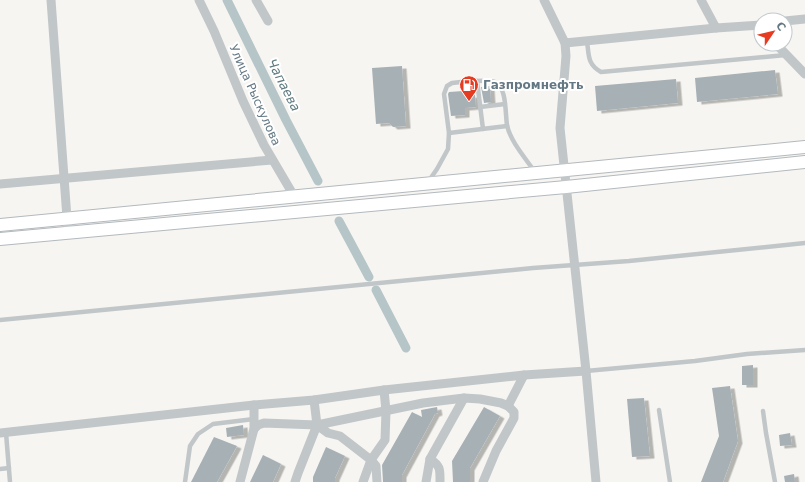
<svg xmlns="http://www.w3.org/2000/svg" width="805" height="482" font-family="'DejaVu Sans',sans-serif">
<style>
.lines{fill:none;stroke-linecap:round;stroke-linejoin:round}
.canal{stroke:#b6c5c7;stroke-width:9}
.building{fill:#a7b1b5;filter:url(#shadow)}
.secondary-casing{stroke:#b3b9bd;stroke-width:14}
.service{stroke:#c1c6c8;stroke-width:4.5}
.minor{stroke:#c1c6c8;stroke-width:9}
.secondary{stroke:#fff;stroke-width:12}
.labels{text-anchor:middle;dominant-baseline:central;stroke-width:4;stroke-linejoin:round;paint-order:stroke}
.poi-label{font-size:12px;font-weight:bold;fill:#647884;stroke:#fff;text-anchor:start}
.street-label{font-size:12px;fill:#647884;stroke:#fff}
.water-label{font-size:13px;font-style:italic;fill:#5f7b80;stroke:#fff}
</style>
<defs>
<filter id="shadow"><feDropShadow dx="4.5" dy="2.5" stdDeviation="0" flood-color="#0004"/></filter>
</defs>
<rect width="100%" height="100%" fill="#f6f5f2"/>
<g class="lines">
<g class="canal">
<polyline points="227,0 286,120 318,181"/>
<polyline points="339,221 369,277"/>
<polyline points="376,290 406,348"/>
</g>
</g>
<g class="building">
<polygon points="402,66 406,126 393,127 389,123 376,124 372,68"/>
<polygon points="775,70 778,94 697,102 695,78"/>
<polygon points="676,79 678,103 597,111 595,86"/>
<polygon points="490,86 491,102 484,103 481,87"/>
<polygon points="463,91 464,96 475,95 476,107 465,108 465,115 451,116 448,94 449,92"/>
<polygon points="753,365 753,385 742,385 742,366"/>
<polygon points="730,386 738,441 723,482 701,482 719,436 712,388"/>
<polygon points="644,398 650,456 632,457 627,399"/>
<polygon points="437,407 438,413 435,414 402,475 402,482 383,482 382,465 412,412 422,417 421,410"/>
<polygon points="484,407 500,416 470,468 470,482 453,482 452,461"/>
<polygon points="243,425 244,435 227,437 226,428"/>
<polygon points="790,433 792,445 780,446 779,435"/>
<polygon points="214,437 237,446 217,482 191,482"/>
<polygon points="326,447 345,456 335,478 335,482 313,482 313,477"/>
<polygon points="263,455 281,464 273,482 250,482"/>
<polygon points="794,474 795,482 785,482 784,476"/>
</g>
<g class="lines">
<g class="secondary-casing">
<g id="secondary">
<polyline points="0,225 805,147"/>
<polyline points="0,239 566,187 805,162"/>
</g>
</g>
<g class="service">
<path d="M587 41C589 55 587 64 601 72L786 55"/>
<polyline points="477,81 483,129"/>
<polyline points="480,107 505,104"/>
<polyline points="449,133 507,126"/>
<path d="M428 182 437 169 448 149 449 133 444 94 447 86 452 83C460 82 490 79 495 82 507 88 505 112 507 125 510 141 526 159 535 172"/>
<polyline points="0,320 533,268 629,261 805,243"/>
<polyline points="586,371 695,361 747,354 805,350"/>
<polyline points="659,410 670,482"/>
<polyline points="763,411 766,433 775,482"/>
<polyline points="6,433 10,482"/>
<polyline points="0,469 9,468"/>
<polyline points="185,482 190,446 198,434 213,424 254,419"/>
</g>
<g class="minor">
<polyline points="51,0 67,218 69,233"/>
<polyline points="199,0 214,31 243,101 264,145 294,196"/>
<polyline points="256,0 268,21"/>
<polyline points="544,0 565,43 566,56 560,128 586,371 596,482"/>
<polyline points="701,0 716,28 761,25"/>
<polyline points="785,21 805,19"/>
<polyline points="565,43 716,28"/>
<polyline points="776,44 805,74"/>
<polyline points="0,184 272,160"/>
<polyline points="508,406 524,375"/>
<polyline points="317,425 328,433 340,436 371,460 376,466 377,482"/>
<polyline points="254,429 258,425 264,423 317,425 423,403 464,398 480,399 501,403 508,406 514,412 514,418 496,451 483,482"/>
<polyline points="0,433 254,405 314,400 384,390 524,375 586,371"/>
<path d="M430 459C441 466 440 470 440 482"/>
<polyline points="240,482 254,429 254,405"/>
<polyline points="295,482 298,473 317,425 314,400"/>
<polyline points="363,482 371,460 385,440 386,411 384,390"/>
<polyline points="426,482 430,459 464,398"/>
</g>
<use href="#secondary" class="secondary"/>
</g>
<defs>
<g id="fuel-pin" transform="scale(1)"><path d="M0 17L-7.5 6A9.5 9.5 0 1 1 7.5 6Z" fill="#e63b21" stroke="#fff"/><path d="M-5.5-6h7V0h2V4h1.3V-2.5L3-4.5l.8-.8L6-3V5H2.5V1h-1V6h-7ZM-4.2-4.7v3.2H.2V-4.7Z" fill="#fff"/></g>
</defs>
<g fill-rule="evenodd">
<use href="#fuel-pin" x="469" y="85"/>
</g>
<g class="labels">
<g class="poi-label">
<text x="483" y="85">Газпромнефть</text>
</g>
<g class="street-label">
<text transform="translate(255 95) rotate(66)">Улица Рыскулова</text>
</g>
<g class="water-label">
<text transform="translate(284 85) rotate(63)">Чапаева</text>
</g>
</g>
<g transform="translate(773 32) rotate(55)"><circle r="19" fill="#ffffff" stroke="#c1c9ce"/>
<path d="M0-3L7 15L0 10L-7 15Z" fill="#e63b21"/>
<text y="-6" font-size="11" font-weight="bold" text-anchor="middle" fill="#647884">С</text>
</g>
</svg>
